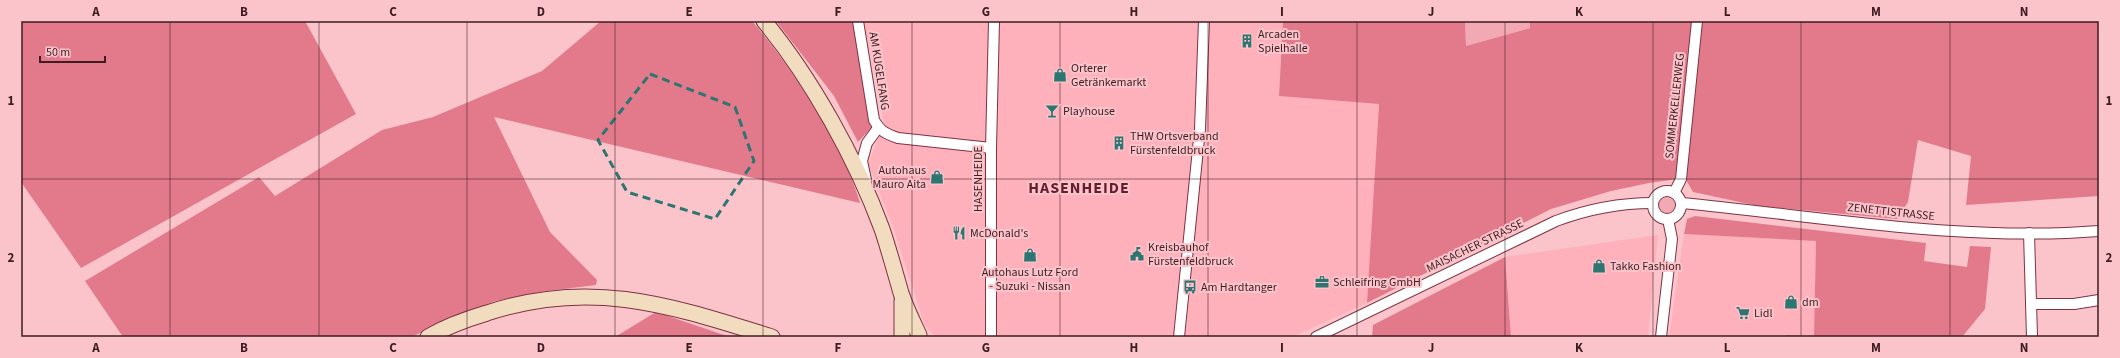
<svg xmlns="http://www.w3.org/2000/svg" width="2120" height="358" font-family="'Source Sans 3',sans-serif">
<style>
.built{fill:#feb0bb}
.green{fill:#f3a9b3}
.forest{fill:#e37a8c}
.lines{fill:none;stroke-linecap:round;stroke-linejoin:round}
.minor-casing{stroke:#7d3342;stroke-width:12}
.secondary-casing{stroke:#7d3342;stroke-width:17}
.minor{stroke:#fff;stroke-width:10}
.secondary{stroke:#f2dcbf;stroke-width:15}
.marked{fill:none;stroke:#2c7571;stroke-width:3;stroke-dasharray:8 5;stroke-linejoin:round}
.grid{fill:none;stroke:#3e1d22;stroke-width:1;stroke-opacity:0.55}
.labels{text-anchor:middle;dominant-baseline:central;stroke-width:4;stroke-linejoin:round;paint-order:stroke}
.poi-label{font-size:12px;fill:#3e1d22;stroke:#fbc4cb;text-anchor:start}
.street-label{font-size:12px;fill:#3e1d22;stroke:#fbc4cb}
.district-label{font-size:16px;font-weight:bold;letter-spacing:1px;fill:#661d2e;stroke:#fbc4cb}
.neatline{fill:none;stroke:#3e1d22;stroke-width:1.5}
.grid-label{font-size:13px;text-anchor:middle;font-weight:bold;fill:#3e1d22}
</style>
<rect width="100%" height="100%" fill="#fbc4cb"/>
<g class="built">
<polygon points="864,21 1283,21 1279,96 1379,104 1367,303 1292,337 936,337 925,326 892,224 868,164 884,125"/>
<polygon points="1684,234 1816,241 1814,336 1786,335 1786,337 1669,337"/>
<polygon points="1658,235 1648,337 1511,337 1505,257"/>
</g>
<g class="green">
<polygon points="1465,21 1530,21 1530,28 1466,46"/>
<circle cx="1667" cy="205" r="8"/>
</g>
<g class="forest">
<polygon points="21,21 305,21 356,114 81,268 21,182"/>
<path d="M601 21H752C793 69 843 143 860 203L494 117 550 232 597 280 596 285 540 292 495 301 411 337H123L85 281 259 177 275 196 382 130 433 117 542 71Z"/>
<polygon points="776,21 855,21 873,126 858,142 834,96"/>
<polygon points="1283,21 1465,21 1466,46 1530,28 1530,21 2099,21 2099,196 1966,205 1971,156 1918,140 1908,202 1897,219 1758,206 1693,192 1685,178 1649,183 1611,191 1551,209 1367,303 1379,104 1279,96"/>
<polygon points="1695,216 1926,243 1924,261 1967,267 1970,246 1991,247 1985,309 1962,337 1786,337 1786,335 1814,336 1816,241 1684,234 1687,219"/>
<polygon points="1505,257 1511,337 1372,337 1373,325"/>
<polygon points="656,312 730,337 615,337"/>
</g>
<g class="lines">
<g class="minor-casing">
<g id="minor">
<path d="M858 21 874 120C880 131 886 134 898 138L991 148"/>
<polyline points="866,180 862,161 867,143 878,128"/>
<circle cx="1667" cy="205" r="14"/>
<polyline points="1674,193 1681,179 1697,21"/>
<path d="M1681 203C1819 216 1960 242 2099 231"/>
<polyline points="2029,233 2032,337"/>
<polyline points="2031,304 2074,304 2099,300"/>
<polyline points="991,337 991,148 994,21"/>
<polyline points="1179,337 1200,129 1204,21"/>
<path d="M1316 337 1556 221C1588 209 1619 203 1653 203"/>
<polyline points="1661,337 1672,239 1668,219"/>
</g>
</g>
<g class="secondary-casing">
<g id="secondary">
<path d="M764 21C812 79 856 159 882 229 889 250 895 272 901 293 906 308 913 322 919 335"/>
<polyline points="902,301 902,337"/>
<path d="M428 337C447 326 467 319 487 313 592 278 672 306 772 337"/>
</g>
</g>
<use href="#minor" class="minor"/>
<use href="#secondary" class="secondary"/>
</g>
<path class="marked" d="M650 74 735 107 754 161 715 219 627 192 598 140Z"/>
<path class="grid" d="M170 21V337M319 21V337M467 21V337M615 21V337M763 21V337M912 21V337M1060 21V337M1208 21V337M1357 21V337M1505 21V337M1653 21V337M1801 21V337M1950 21V337M21 179H2099"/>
<defs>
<g id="building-bare" transform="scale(1.08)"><path d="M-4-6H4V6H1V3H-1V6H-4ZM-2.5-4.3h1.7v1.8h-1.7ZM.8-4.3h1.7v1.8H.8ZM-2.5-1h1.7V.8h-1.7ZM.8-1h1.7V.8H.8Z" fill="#2c7571" stroke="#fbc4cb" stroke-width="2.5" paint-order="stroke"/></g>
<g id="shop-bare" transform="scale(1.08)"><path d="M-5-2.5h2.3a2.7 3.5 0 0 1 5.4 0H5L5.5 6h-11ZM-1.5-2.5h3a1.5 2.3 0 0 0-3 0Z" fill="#2c7571" stroke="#fbc4cb" stroke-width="2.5" paint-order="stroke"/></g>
<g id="bar-bare" transform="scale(1.08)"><path d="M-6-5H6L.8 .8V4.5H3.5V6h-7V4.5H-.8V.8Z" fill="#2c7571" stroke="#fbc4cb" stroke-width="2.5" paint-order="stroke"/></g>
<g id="restaurant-bare" transform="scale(1.08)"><path d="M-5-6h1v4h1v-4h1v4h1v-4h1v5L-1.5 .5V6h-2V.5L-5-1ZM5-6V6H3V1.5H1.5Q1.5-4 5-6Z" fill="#2c7571" stroke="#fbc4cb" stroke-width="2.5" paint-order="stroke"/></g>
<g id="civic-bare" transform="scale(1.08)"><path d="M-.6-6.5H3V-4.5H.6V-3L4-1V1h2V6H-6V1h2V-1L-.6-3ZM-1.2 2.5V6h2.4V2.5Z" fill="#2c7571" stroke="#fbc4cb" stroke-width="2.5" paint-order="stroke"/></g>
<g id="office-bare" transform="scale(1.08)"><path d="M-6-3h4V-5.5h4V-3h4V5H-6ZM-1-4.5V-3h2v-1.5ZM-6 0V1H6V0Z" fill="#2c7571" stroke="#fbc4cb" stroke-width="2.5" paint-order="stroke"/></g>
<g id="bus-bare" transform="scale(1.08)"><path d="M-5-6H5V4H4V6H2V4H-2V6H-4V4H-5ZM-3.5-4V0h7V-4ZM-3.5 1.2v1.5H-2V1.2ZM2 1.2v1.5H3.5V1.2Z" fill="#2c7571" stroke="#fbc4cb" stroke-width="2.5" paint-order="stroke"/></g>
<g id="supermarket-bare" transform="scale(1.08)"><path d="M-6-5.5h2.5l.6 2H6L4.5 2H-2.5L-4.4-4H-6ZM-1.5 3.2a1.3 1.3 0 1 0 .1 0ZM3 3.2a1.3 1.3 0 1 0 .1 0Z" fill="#2c7571" stroke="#fbc4cb" stroke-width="2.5" paint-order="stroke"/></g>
</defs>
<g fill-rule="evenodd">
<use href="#building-bare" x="1247" y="41"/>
<use href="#shop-bare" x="1060" y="75"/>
<use href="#bar-bare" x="1052" y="111"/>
<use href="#building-bare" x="1119" y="143"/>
<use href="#shop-bare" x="937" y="177"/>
<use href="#restaurant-bare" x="959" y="233"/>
<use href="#civic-bare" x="1137" y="254"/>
<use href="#shop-bare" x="1030" y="255"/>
<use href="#shop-bare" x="1599" y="266"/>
<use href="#office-bare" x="1322" y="282"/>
<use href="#bus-bare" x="1190" y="287"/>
<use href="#shop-bare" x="1791" y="302"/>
<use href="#supermarket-bare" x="1743" y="313"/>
</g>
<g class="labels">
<g class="poi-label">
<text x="1258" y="34">Arcaden<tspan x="1258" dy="14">Spielhalle</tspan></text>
<text x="1071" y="68">Orterer<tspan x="1071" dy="14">Getränkemarkt</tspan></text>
<text x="1063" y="111">Playhouse</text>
<text x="1130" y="136">THW Ortsverband<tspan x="1130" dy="14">Fürstenfeldbruck</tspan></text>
<text x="926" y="170" text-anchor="end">Autohaus<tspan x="926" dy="14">Mauro Aita</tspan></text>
<text x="970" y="233">McDonald's</text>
<text x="1148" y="247">Kreisbauhof<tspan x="1148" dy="14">Fürstenfeldbruck</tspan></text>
<text x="1610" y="266">Takko Fashion</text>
<text x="1030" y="272" text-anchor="middle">Autohaus Lutz Ford<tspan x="1030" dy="14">- Suzuki - Nissan</tspan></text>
<text x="1333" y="282">Schleifring GmbH</text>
<text x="1201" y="287">Am Hardtanger</text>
<text x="1802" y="302">dm</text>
<text x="1754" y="313">Lidl</text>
</g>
<g class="street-label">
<text transform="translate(879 71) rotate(81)">AM KUGELFANG</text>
<text transform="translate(1675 106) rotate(-84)">SOMMERKELLERWEG</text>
<text transform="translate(978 179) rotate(-90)">HASENHEIDE</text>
<text transform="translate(1891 212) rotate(6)">ZENETTISTRASSE</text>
<text transform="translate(1475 246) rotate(-26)">MAISACHER STRASSE</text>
</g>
<g class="district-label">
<text x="1079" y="188">HASENHEIDE</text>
</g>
</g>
<rect width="2120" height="358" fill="none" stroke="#fbc4cb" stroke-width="44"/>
<path d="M40 56v6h65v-6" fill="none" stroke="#3e1d22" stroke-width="2"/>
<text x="46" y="56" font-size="12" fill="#3e1d22" stroke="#fbc4cb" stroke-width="3" paint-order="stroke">50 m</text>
<rect x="22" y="22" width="2076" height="314" class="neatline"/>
<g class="grid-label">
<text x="96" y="16">A</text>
<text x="244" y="16">B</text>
<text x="393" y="16">C</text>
<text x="541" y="16">D</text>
<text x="689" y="16">E</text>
<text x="838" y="16">F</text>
<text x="986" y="16">G</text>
<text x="1134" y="16">H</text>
<text x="1282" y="16">I</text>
<text x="1431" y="16">J</text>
<text x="1579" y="16">K</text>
<text x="1727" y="16">L</text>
<text x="1876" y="16">M</text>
<text x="2024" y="16">N</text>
<text x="11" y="105">1</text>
<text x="2109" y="105">1</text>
<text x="11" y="262">2</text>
<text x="2109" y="262">2</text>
<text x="96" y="352">A</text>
<text x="244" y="352">B</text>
<text x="393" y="352">C</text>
<text x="541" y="352">D</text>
<text x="689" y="352">E</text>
<text x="838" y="352">F</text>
<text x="986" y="352">G</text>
<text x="1134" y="352">H</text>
<text x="1282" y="352">I</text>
<text x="1431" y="352">J</text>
<text x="1579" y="352">K</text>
<text x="1727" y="352">L</text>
<text x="1876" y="352">M</text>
<text x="2024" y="352">N</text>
</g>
</svg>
